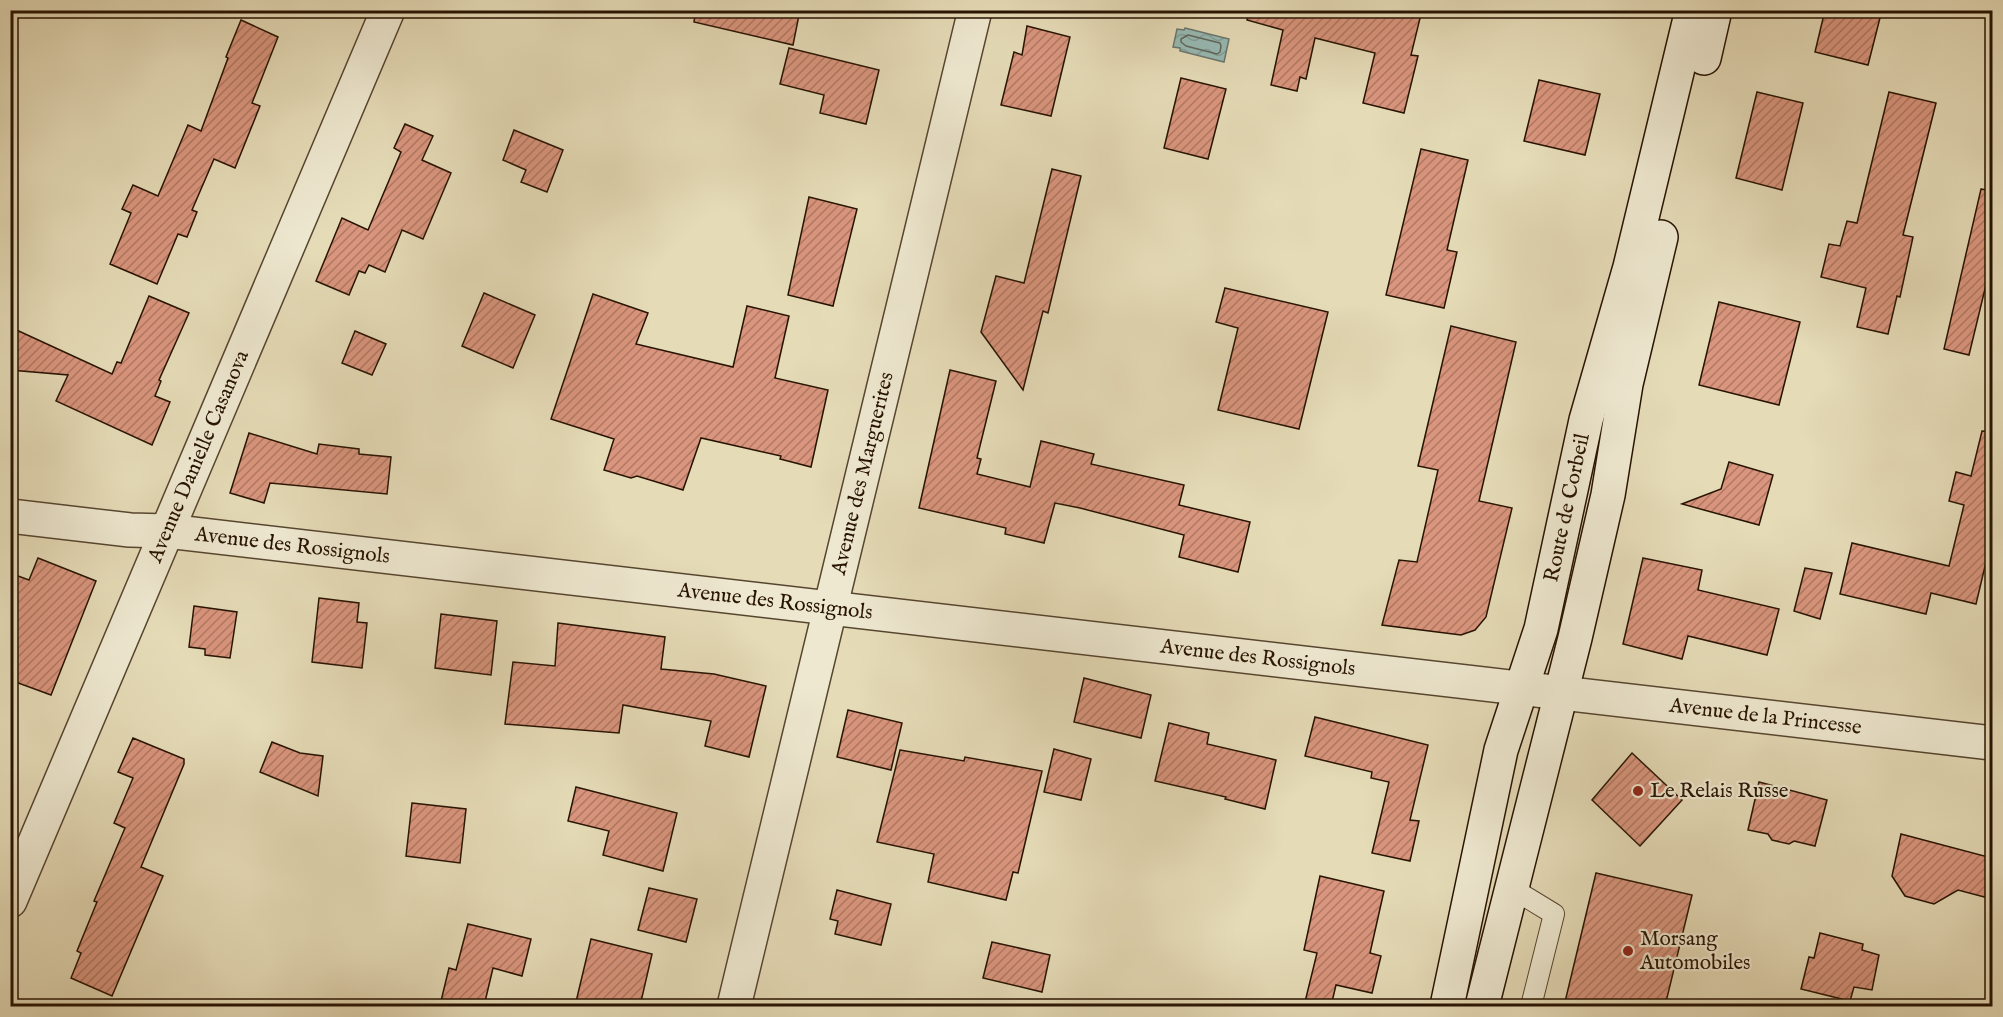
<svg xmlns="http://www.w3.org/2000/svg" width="2003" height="1017" font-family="'IM FELL English',serif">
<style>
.water{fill:url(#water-waves);stroke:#6a776d;stroke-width:1.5}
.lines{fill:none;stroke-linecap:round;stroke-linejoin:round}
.shore{stroke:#5f665c;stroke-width:1.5}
.building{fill:url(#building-hatch);stroke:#271302;stroke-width:1.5}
.service-casing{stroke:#56452f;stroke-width:22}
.minor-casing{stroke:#56452f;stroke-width:36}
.secondary-casing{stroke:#271302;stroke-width:36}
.service{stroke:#eee8d0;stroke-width:20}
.minor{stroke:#eee8d0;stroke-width:33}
.secondary{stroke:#eee8d0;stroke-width:33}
.poi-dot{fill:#8f2418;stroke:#eee8d0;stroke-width:2}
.labels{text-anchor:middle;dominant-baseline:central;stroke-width:4.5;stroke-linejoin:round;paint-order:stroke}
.street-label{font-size:21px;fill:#271302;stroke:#eee8d0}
.poi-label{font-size:21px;fill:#271302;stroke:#eee8d0;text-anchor:start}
</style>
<defs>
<pattern id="water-waves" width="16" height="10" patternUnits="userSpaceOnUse" patternTransform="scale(1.5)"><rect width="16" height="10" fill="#97bab5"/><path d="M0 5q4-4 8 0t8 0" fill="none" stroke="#829f9a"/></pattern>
<pattern id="building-hatch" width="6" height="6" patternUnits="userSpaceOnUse" patternTransform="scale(1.5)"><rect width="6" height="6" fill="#d9957d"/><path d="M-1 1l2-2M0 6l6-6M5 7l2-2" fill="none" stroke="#b07864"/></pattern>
</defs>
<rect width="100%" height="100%" fill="#e5dbb7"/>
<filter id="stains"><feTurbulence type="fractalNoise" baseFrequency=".00333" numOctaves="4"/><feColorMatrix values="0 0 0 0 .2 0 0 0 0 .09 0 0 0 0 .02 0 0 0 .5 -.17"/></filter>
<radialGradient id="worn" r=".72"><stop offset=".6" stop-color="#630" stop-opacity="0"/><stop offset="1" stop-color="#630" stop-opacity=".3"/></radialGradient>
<polygon class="water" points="1185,28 1229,39 1224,62 1180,51 1180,48 1173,47 1177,29 1184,30"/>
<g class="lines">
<polygon class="shore" points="1188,35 1220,43 1221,46 1220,52 1217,54 1186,46 1181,42 1181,39"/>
</g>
<g class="building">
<polygon points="696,10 800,10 793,45 694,22"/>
<polygon points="1249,10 1422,10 1411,55 1418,56 1404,113 1363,103 1375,53 1315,38 1306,79 1300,77 1297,91 1271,85 1283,30 1247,20"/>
<polygon points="1825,10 1882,10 1868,65 1815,52"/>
<polygon points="241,20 278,37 252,103 260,106 235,168 214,159 192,210 197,212 187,237 178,234 157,284 110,264 131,213 122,209 133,185 158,196 188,125 201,131 228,58 226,57"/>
<polygon points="1027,26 1070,37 1051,116 1001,105 1014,52 1022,55"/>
<polygon points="789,48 879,70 866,124 820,113 824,95 780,84"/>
<polygon points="1181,78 1226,89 1208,159 1164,148"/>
<polygon points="1539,80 1600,94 1585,155 1524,141"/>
<polygon points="1757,92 1803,103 1782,190 1736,178"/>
<polygon points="1889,92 1936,103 1903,235 1913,237 1900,297 1897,296 1888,334 1857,327 1866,288 1821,277 1829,244 1840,246 1847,221 1857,223"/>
<polygon points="405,124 433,136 422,160 451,173 423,239 402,230 385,272 369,265 365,273 359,271 349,295 316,281 342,218 368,230 401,152 394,148"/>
<polygon points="514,130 563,150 547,192 521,182 526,170 503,160"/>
<polygon points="1421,149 1468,160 1447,250 1457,252 1444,308 1386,295"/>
<polygon points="1052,169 1081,176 1048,313 1043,311 1023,390 981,332 996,276 1024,283"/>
<polygon points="1981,189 1992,191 1992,260 1969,355 1944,349"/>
<polygon points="809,197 857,209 833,306 788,295"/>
<polygon points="1225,288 1328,312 1299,429 1218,410 1238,328 1216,322"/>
<polygon points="484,293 535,315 513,368 462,346"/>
<polygon points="593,294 648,313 636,344 733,367 747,306 789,316 775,378 828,390 811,467 780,459 781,456 701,438 683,490 637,476 631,478 604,470 614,439 551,419"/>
<polygon points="149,296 189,313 159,380 161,381 155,396 170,402 152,445 56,401 68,375 10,370 10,327 112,374 117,362 121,363"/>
<polygon points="1719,302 1800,322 1779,405 1699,385"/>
<polygon points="1451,326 1516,342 1479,501 1512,508 1486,617 1475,630 1461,635 1382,625 1399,560 1417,562 1438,470 1418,466"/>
<polygon points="355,331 386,344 372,375 342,363"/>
<polygon points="950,370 996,381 977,458 981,459 977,474 1030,487 1041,441 1094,454 1091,464 1184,485 1179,505 1250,522 1238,572 1179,557 1184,535 1080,508 1055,503 1044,543 1005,534 1006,528 919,508"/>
<polygon points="1982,431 1992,432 1992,537 1976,604 1931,593 1926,614 1840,594 1852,543 1949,566 1964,505 1949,501 1956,472 1971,476"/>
<polygon points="249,433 317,454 319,444 359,449 359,454 391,457 387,494 270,483 264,503 230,493"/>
<polygon points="1729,462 1773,475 1759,525 1682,504 1721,489"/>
<polygon points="38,558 96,581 51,695 10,680 10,573 29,580"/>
<polygon points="1643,558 1702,570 1698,590 1779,609 1767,655 1688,636 1682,659 1623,644"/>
<polygon points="1805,568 1832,573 1820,619 1794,611"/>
<polygon points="319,598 359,603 357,622 367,623 362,668 312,662"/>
<polygon points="194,606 237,612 230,658 205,655 205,649 189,647"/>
<polygon points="441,614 497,621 491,675 435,668"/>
<polygon points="558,623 665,637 661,669 714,674 766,686 749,757 705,746 711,721 623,705 619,733 505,724 513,662 555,666"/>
<polygon points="1084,678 1151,695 1141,738 1074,722"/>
<polygon points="848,710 902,723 891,770 837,757"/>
<polygon points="1315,717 1428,745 1410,820 1419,821 1410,861 1372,853 1389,782 1371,778 1372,772 1305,756"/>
<polygon points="1169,723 1209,733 1207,744 1276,760 1265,809 1225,799 1226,797 1155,781"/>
<polygon points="133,738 184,759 184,764 141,867 163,876 112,996 71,978 81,953 77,951 97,902 94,901 125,828 114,823 133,778 118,772"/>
<polygon points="272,742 300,753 323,756 318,796 260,772"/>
<polygon points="1054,749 1091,759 1081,800 1044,792"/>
<polygon points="900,750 964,761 965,757 1042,771 1018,873 1013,872 1006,900 928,882 934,854 877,842"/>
<polygon points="1632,753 1682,800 1640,846 1592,800"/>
<polygon points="1759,782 1827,800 1815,846 1794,841 1789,844 1772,840 1768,834 1748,830"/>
<polygon points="576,787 677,813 663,871 603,855 609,831 568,821"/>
<polygon points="412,803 466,809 460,863 406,856"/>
<polygon points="1901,834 1992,858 1992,899 1958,890 1934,904 1905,896 1892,876"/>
<polygon points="1596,873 1692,895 1665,1006 1564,1006"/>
<polygon points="1320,876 1384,891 1370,953 1381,956 1372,993 1336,985 1331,1006 1304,1006 1317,953 1304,950"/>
<polygon points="649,888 697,899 686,942 638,930"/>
<polygon points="837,890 891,904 881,945 835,934 838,921 830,919"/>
<polygon points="468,924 531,939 522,976 493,968 484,1006 463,1006 441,1001 449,968 456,970"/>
<polygon points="1820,933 1863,944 1862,950 1879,955 1872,990 1854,987 1850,1001 1801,989 1809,957 1814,958"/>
<polygon points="591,939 652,954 640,1006 575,1006"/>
<polygon points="992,942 1050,955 1042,992 983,978"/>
</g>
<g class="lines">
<g class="service-casing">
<polyline id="service" points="1513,889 1554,914 1531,1006"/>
</g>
<g class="minor-casing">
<g id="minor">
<path id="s1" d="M10 516 130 530 167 531 1992 743"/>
<path id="s2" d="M10 901 388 10"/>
<path id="s3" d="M734 1006 975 10"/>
</g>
</g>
<g class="secondary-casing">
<g id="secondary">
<polyline points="1704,58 1715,10"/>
<path id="s4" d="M1447 1006 1501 750 1541 629 1586 420 1630 267 1692 10"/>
<polyline points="1482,1006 1575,638 1608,495 1626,384 1661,237"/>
</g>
</g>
<use href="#service" class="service"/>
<use href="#minor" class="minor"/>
<use href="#secondary" class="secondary"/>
</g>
<g class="poi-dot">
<circle cx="1638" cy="791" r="6"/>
<circle cx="1628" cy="951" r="6"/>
</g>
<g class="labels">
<g class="street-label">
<text stroke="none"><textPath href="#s2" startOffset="483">Avenue Danielle Casanova</textPath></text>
<text stroke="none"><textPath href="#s3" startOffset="548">Avenue des Marguerites</textPath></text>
<text stroke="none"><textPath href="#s4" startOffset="513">Route de Corbeil</textPath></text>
<text stroke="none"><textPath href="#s1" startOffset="284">Avenue des Rossignols</textPath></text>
<text stroke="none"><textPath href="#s1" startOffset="770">Avenue des Rossignols</textPath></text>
<text stroke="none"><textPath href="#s1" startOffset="1256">Avenue des Rossignols</textPath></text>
<text stroke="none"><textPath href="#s1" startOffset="1767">Avenue de la Princesse</textPath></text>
</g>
<g class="poi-label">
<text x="1650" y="791">Le Relais Russe</text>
<text x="1640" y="939">Morsang<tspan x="1640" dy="24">Automobiles</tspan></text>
</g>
</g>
<rect width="2003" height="1017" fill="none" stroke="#e5dbb7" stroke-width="36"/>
<rect x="12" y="12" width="1979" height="993" fill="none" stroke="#271302" stroke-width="3"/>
<rect x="18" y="18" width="1967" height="981" fill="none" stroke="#271302" stroke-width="1.5"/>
<rect width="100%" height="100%" filter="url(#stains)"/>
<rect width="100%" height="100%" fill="url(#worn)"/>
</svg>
